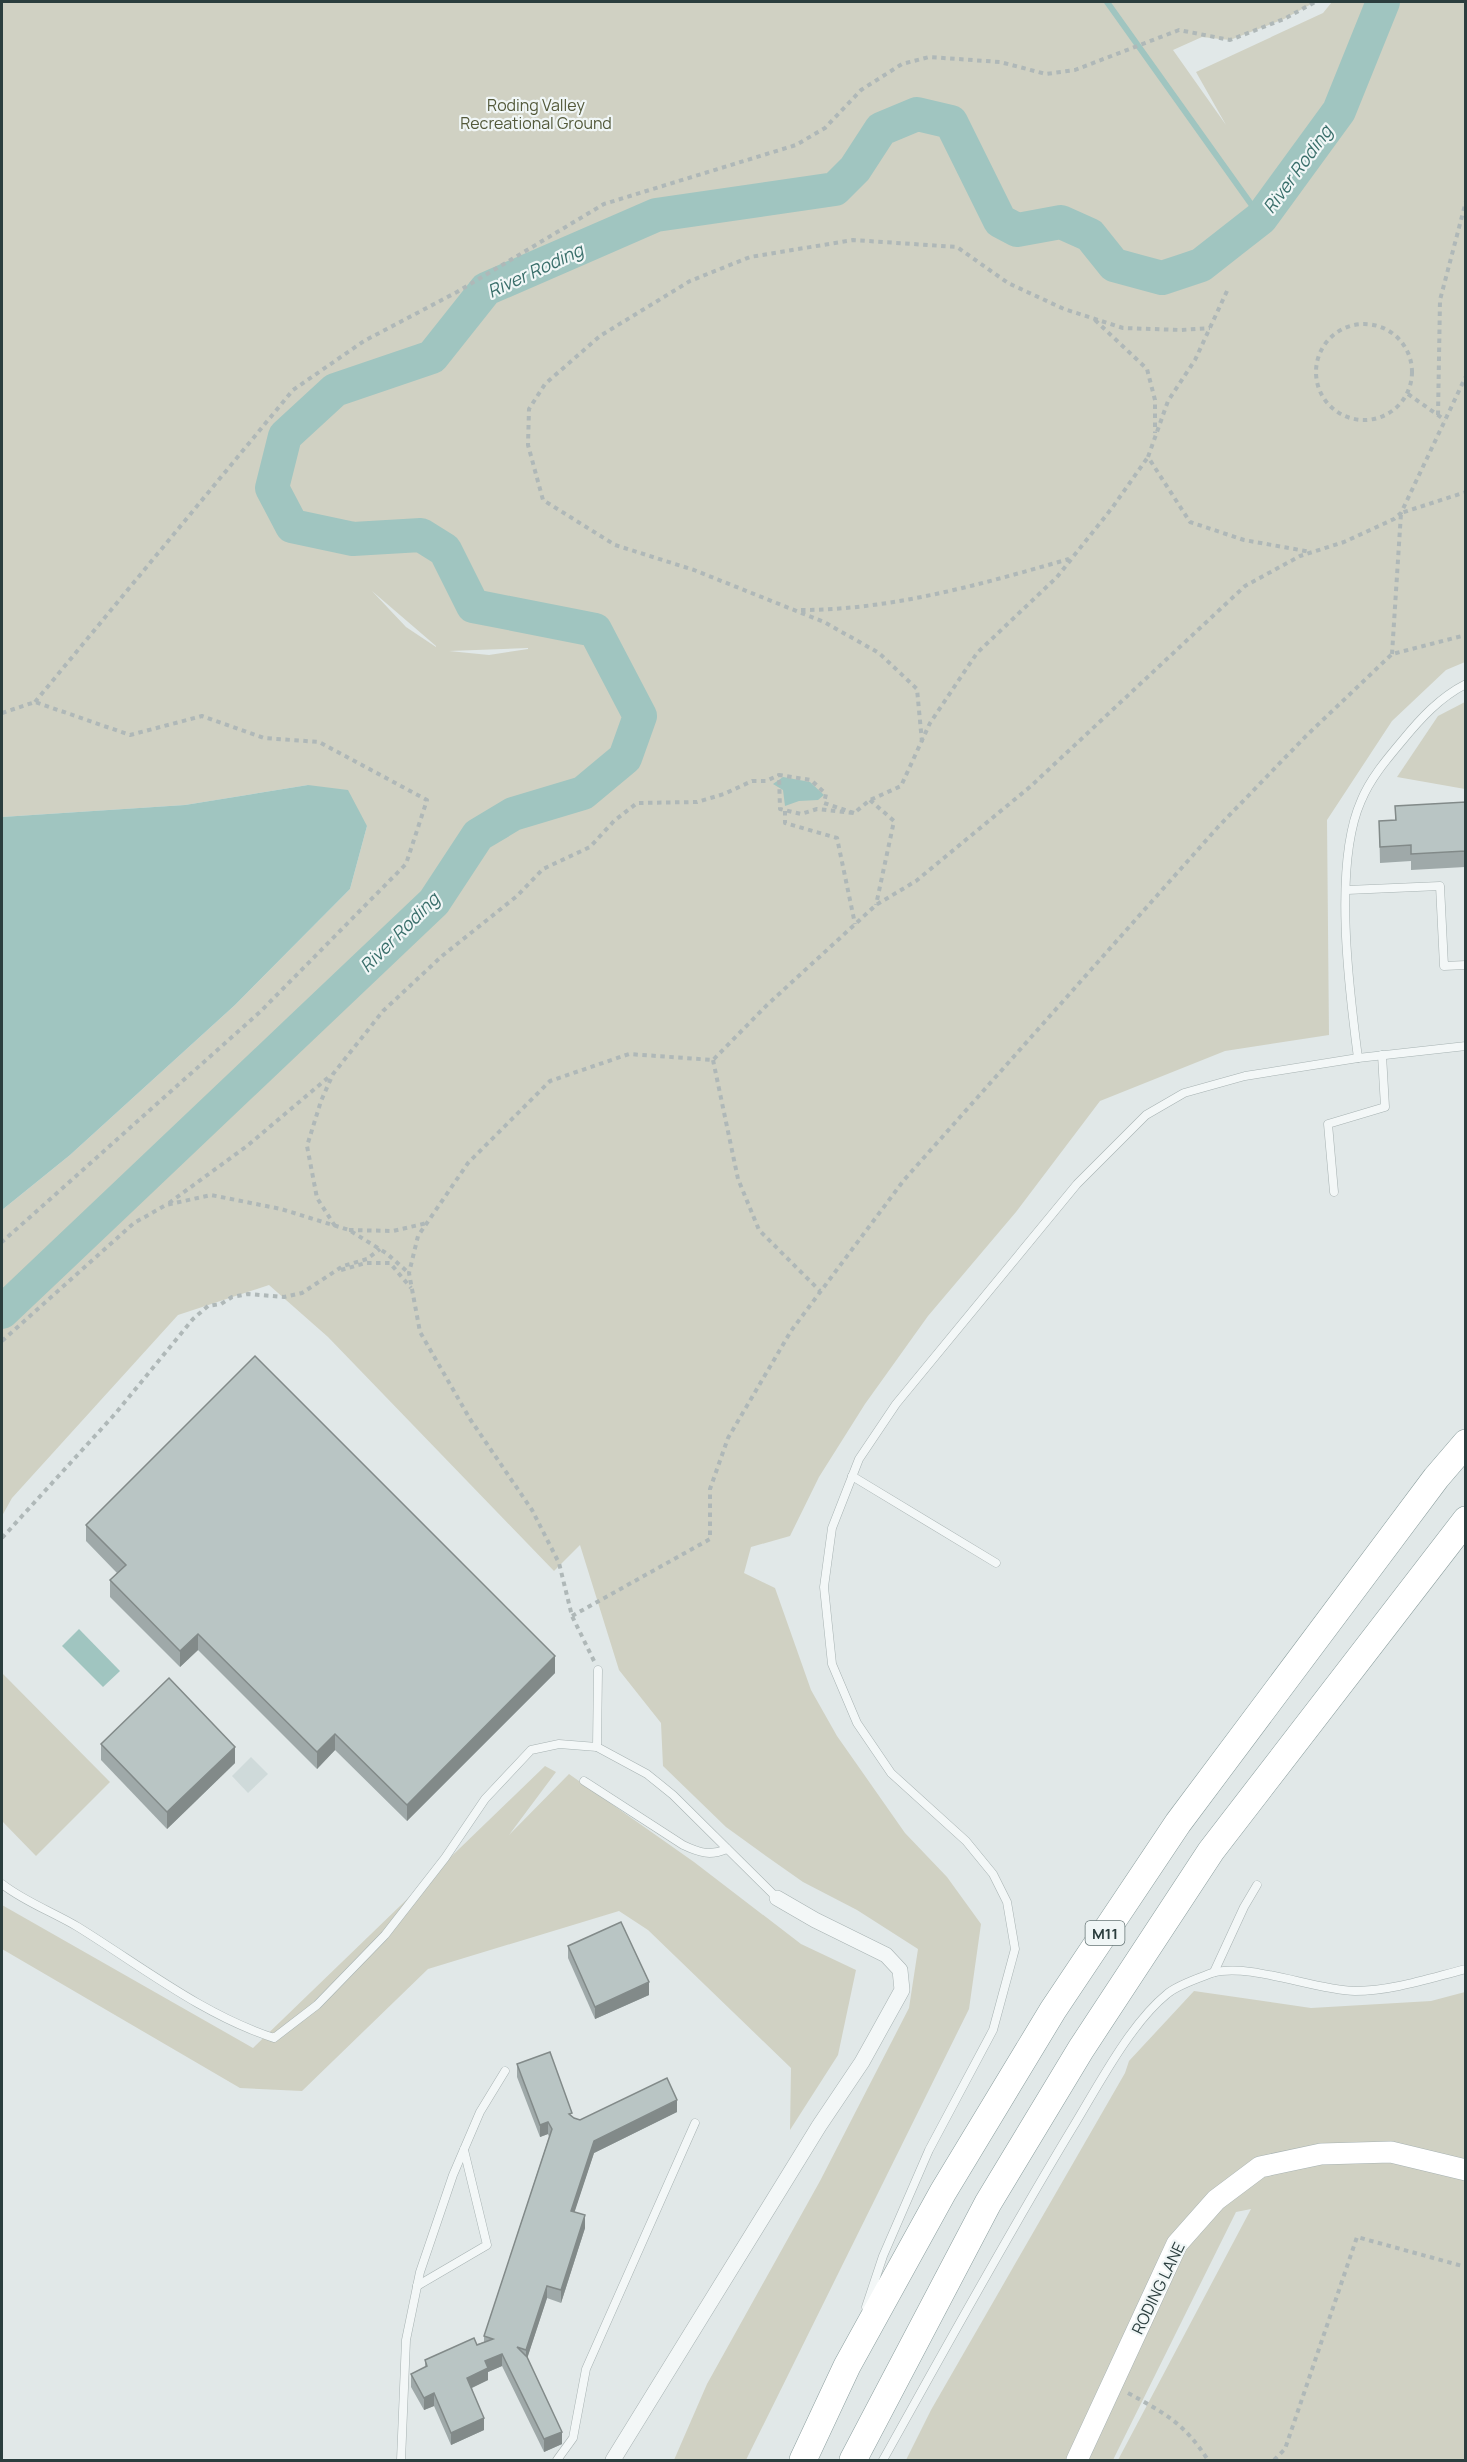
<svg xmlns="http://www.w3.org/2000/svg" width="1467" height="2462" font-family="Manrope,sans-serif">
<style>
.built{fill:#cfdada}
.green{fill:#d0d1c3;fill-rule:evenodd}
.water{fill:#a0c5c0}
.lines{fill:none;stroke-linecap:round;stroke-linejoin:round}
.stream{stroke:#a0c5c0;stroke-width:6}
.river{stroke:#a0c5c0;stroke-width:34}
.lane-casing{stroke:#a7b2b2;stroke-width:9}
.street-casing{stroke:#a7b2b2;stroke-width:16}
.secondary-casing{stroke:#a7b2b2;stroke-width:22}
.highway-casing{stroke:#8a9d9d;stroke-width:28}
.path{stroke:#afb8b8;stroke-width:4;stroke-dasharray:4.5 4.5;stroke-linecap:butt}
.lane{stroke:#f3f7f7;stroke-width:8}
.street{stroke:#f3f7f7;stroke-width:15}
.secondary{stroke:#fff;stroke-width:21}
.highway{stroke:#fff;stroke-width:27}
.wall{fill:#9fa9a9}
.shaded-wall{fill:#828a89}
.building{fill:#b9c5c4;stroke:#828a89;stroke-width:1.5}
.labels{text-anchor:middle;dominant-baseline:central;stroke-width:4.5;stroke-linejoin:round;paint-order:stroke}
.shield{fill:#f0f6f6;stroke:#667575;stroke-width:1.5}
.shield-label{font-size:15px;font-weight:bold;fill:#2b3e3e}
.park-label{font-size:16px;fill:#53593a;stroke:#f0f6f6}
.street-label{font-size:16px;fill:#2b3e3e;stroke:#f0f6f6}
.water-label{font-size:18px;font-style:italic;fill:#396e6a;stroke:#f0f6f6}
</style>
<rect width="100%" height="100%" fill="#e1e8e8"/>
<polygon class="built" points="251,1757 268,1774 248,1793 232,1776"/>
<g class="green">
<path d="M2 2H1315L1284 19 1230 40 1202 37 1173 50 1226 125 1196 72 1323 13 1332 2H1465V662L1446 670 1392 721 1327 820 1329 1035 1225 1051 1100 1101 1016 1212 928 1316 865 1404 819 1477 790 1536 751 1547 744 1573 775 1588 811 1690 837 1736 905 1833 947 1877 981 1924 969 2009 746 2460H674L707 2384 820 2181 909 2008 918 1949 857 1910 803 1882 766 1856 726 1827 663 1766 661 1723 619 1670 580 1545 554 1571 328 1337 269 1285 178 1315 12 1498 2 1516V1210L70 1155 235 1005 350 889 367 826 308 785 185 805 2 817ZM372 591 436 646V647L406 627ZM528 649 489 655 449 651 528 648Z"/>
<polygon points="1465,702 1465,789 1397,777 1438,716"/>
<polygon points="2,1673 110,1782 36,1856 2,1821"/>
<polygon points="545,1766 556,1772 509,1835 569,1774 694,1862 801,1944 856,1970 838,2055 790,2130 791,2068 648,1930 619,1911 428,1969 302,2091 240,2088 2,1949 2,1905 253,2048"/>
<polygon points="1194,1991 1311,2008 1431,2001 1465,1992 1465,2460 1118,2460 1251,2209 1236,2212 1113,2460 906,2460 931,2410 1125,2073 1129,2061"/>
</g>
<g class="water">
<polygon points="783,777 810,782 824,795 818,800 799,801 785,806 783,790 773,784"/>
<polygon points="308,785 348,790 367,826 350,889 235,1005 70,1155 2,1210 2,817 185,805"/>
<polygon points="79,1629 120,1671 103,1687 62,1646"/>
</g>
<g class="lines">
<polyline class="stream" points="1107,2 1261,218"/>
<polyline class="river" points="2,1312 434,902 478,835 513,814 583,793 625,758 640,716 595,630 473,606 445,550 421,535 353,539 292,526 272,488 285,436 335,390 432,357 486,289 656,215 835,189 855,169 881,129 917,114 951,122 1000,221 1017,230 1061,222 1090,235 1114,265 1162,278 1201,265 1261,218 1339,111 1383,2"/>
<g class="lane-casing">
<g id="lane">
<polyline points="1347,890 1440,886 1444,966 1466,965"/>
<path d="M1358 1058C1349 989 1333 864 1361 801 1370 779 1386 760 1402 741 1420 719 1440 697 1466 684"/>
<polyline points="1334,1192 1328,1124 1385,1107 1382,1055"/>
<polyline points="852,1476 996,1563"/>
<polyline points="597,1747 598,1670"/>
<path d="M584 1781 683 1845C700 1853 710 1856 727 1849"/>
<path d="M2 1884C25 1902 53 1912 78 1927 141 1966 203 2015 274 2038L317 2005 385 1935 445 1858 485 1799 531 1750 559 1744 597 1747 647 1774 673 1795 777 1898"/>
<polyline points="1214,1972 1244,1907 1257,1885"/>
<polyline points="417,2286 487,2245 464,2150"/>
<polyline points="866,2307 883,2256 929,2150 993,2030 1015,1949 1007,1902 993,1874 966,1841 891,1773 857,1723 832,1664 824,1587 832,1528 859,1459 896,1404 1077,1184 1146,1115 1184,1093 1245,1076 1358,1058 1466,1046"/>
<polyline points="401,2460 406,2340 420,2272 453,2175 480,2112 505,2071"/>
<polyline points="557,2460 573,2438 586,2369 695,2123"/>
<path d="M883 2460C945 2349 1007 2236 1073 2127 1098 2086 1130 2024 1167 1994 1177 1985 1199 1978 1212 1973 1248 1962 1314 1990 1355 1991 1392 1991 1430 1978 1466 1969"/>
</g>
</g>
<g class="street-casing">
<polyline id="street" points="613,2460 819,2126 862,2062 902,1990 900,1970 886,1955 815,1920 777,1898"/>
</g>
<g class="secondary-casing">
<polyline id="secondary" points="1077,2460 1177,2244 1216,2200 1260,2167 1321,2154 1391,2152 1466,2170"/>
</g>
<g class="highway-casing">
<g id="highway">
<polyline points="803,2460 847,2366 943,2192 1053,2010 1178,1823 1436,1478 1466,1443"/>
<polyline points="853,2460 988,2203 1081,2049 1211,1851 1466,1520"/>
</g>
</g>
<g class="path">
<polyline points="1227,291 1195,360 1168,401 1148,457 1190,522 1244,540 1311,552"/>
<polyline points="1095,320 1147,369 1155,400 1155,433"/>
<circle cx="1364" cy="372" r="48"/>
<polyline points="1408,394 1445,420"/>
<polyline points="1438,415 1440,300 1466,201"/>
<path d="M801 610C892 610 982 584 1069 559"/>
<polyline points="1392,654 1401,513 1466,492"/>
<polyline points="35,702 293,390 364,341 457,292 604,204 796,145 825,128 861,90 902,64 929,57 1000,62 1046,74 1075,70 1179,30 1230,40 1284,19 1315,2"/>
<polyline points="2,713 35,702 130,735 202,716 264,738 319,742 427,800 406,864 261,1011 2,1242"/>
<polyline points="922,742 917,689 879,653 824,622 694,570 615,545 543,500 528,445 529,409 545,384 600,336 690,281 750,257 853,240 957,247 1008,283 1064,309 1123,328 1181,330 1210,328"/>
<polyline points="870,800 894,821 876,905"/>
<polyline points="785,811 785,823 837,838 855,924"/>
<polyline points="854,813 824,803 826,794 811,780 779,775 780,809 801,814 817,809 854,813 870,800 901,786 930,723 977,653 1057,577 1112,508 1148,457"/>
<polyline points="713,1060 738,1179 759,1230 820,1291"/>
<polyline points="169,1203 247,1146 330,1076"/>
<polyline points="335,1226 317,1198 307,1146 321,1101 333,1074 383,1011 442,956 517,896 543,869 590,847 614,821 637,803 697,802 724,794 752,781 766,781 779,775"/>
<polyline points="349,1230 393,1231 427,1223"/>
<polyline points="341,1270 366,1263 390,1263 411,1288"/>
<polyline points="2,1341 134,1223 166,1205 211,1195 281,1209 349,1230 386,1253 409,1273"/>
<polyline points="2,1538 115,1414 193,1319 208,1306 221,1304 232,1297 248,1294 284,1297 302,1293 343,1266 367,1259 380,1249"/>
<polyline points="572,1616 710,1539 710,1489 728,1438 791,1331 904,1180 1218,827 1306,736 1392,654 1466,635"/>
<polyline points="594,1661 572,1616 559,1563 532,1510 470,1419 420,1332 409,1273 418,1236 468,1163 550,1081 629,1054 713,1060 767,1005 876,905 916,881 1031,786 1245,586 1300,556 1344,542 1394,519 1401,513 1466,376"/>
<path d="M1128 2393C1166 2414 1184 2423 1208 2460"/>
<polyline points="1274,2460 1285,2449 1357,2237 1466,2267"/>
</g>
<use href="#lane" class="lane"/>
<use href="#street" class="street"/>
<use href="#secondary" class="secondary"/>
<use href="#highway" class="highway"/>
</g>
<g class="wall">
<polygon points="1466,802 1466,884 1465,867 1411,870 1411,861 1380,863 1379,821 1395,820 1395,806"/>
<polygon points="86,1525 555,1673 407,1821 335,1750 317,1769 198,1650 180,1667 110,1597 110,1580 117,1573 86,1541"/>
<polygon points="101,1744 235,1763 167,1829 101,1760"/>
<polygon points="568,1946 649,1995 595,2019 568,1958"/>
<polygon points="517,2064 574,2118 580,2120 677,2112 594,2153 574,2212 585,2228 561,2303 547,2298 527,2358 562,2444 544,2452 502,2366 488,2372 488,2380 472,2388 484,2430 451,2445 434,2406 424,2410 411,2387 411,2374 425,2367 425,2360 484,2342 484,2336 549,2137 548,2134 540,2137 517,2077"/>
</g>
<g class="shaded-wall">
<polygon points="198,1634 198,1650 180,1667 180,1651"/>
<polygon points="555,1656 555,1673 407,1821 407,1805"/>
<polygon points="335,1734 335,1750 317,1769 317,1752"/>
<polygon points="235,1747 235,1763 167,1829 167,1812"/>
<polygon points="649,1982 649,1995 595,2019 595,2007"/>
<polygon points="677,2100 677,2112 594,2153 571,2223 571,2211 594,2141"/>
<polygon points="548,2122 548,2134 540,2137 540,2125"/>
<polygon points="585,2215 585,2228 561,2303 561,2290"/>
<polygon points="547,2286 547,2298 526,2362 526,2350"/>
<polygon points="502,2354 502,2366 488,2372 488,2380 467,2390 467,2378 485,2361"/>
<polygon points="434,2393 434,2406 424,2410 424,2398"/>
<polygon points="484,2418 484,2430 451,2445 451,2433"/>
<polygon points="562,2432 562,2444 544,2452 544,2439"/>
</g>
<g class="building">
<polygon points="1466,802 1466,867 1465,851 1411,854 1411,845 1380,847 1379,821 1396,820 1395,806"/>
<polygon points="255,1356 555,1656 407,1805 335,1734 317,1752 198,1634 180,1651 110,1580 126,1565 86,1525"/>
<polygon points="169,1678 235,1747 167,1812 101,1744"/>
<polygon points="621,1922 649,1982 595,2007 568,1946"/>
<polygon points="550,2052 572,2113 569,2114 574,2118 580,2120 667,2078 677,2100 594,2141 571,2211 585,2215 561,2290 547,2286 526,2350 517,2347 527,2357 562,2432 544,2439 502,2354 485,2361 488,2368 467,2378 484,2418 451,2433 434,2393 424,2398 411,2374 427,2366 425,2360 474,2338 477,2345 493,2339 484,2336 552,2129 548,2122 540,2125 517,2064"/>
</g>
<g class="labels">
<rect class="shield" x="1085.5" y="1921" width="39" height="24" rx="4.5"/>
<g class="shield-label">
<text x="1105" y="1933">M11</text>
</g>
<g class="park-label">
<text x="536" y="105">Roding Valley<tspan x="536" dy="18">Recreational Ground</tspan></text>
</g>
<g class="street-label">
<text transform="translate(1158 2288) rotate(-64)">RODING LANE</text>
</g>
<g class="water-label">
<text transform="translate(1297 169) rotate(-54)">River Roding</text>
<text transform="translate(535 270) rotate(-25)">River Roding</text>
<text transform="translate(399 932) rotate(-45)">River Roding</text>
</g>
</g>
<rect width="1467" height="2462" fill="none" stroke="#2b3e3e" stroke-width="6"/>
</svg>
